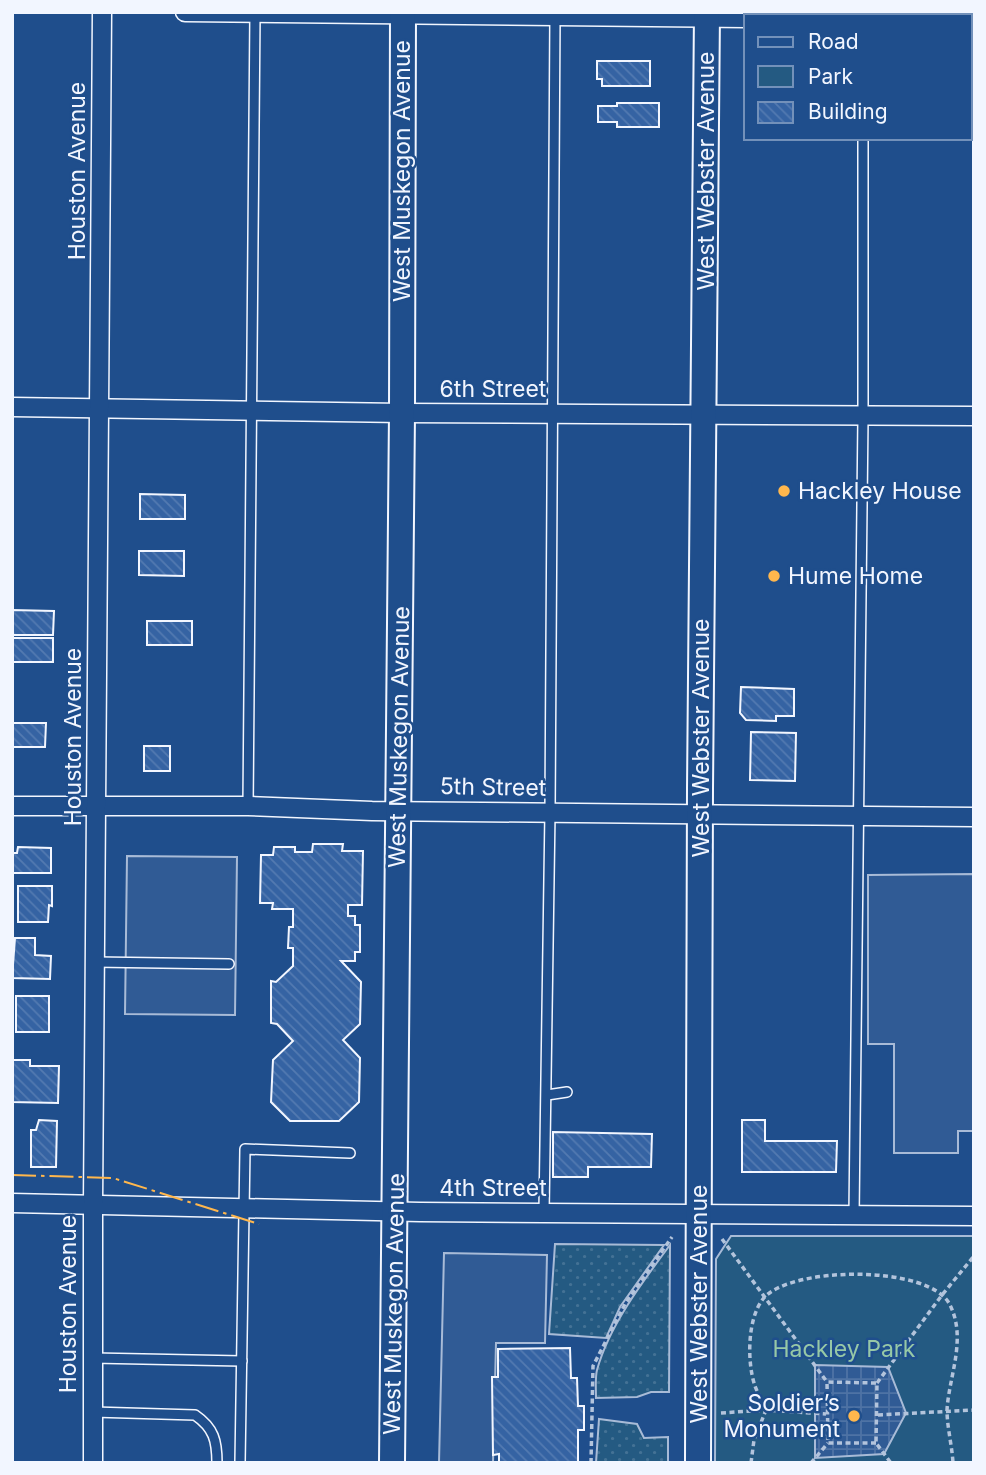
<svg xmlns="http://www.w3.org/2000/svg" width="986" height="1475" font-family="Inter,sans-serif">
<style>
.grass{fill:url(#grass-dots);stroke:#a8bbd7;stroke-width:2}
.park{fill:#245a82;stroke:#a8bbd7;stroke-width:2}
.parking{fill:#305b95;stroke:#a8bbd7;stroke-width:2}
.plaza{fill:url(#plaza-grid);stroke:#a8bbd7;stroke-width:2}
.building{fill:url(#building-back-hatch);stroke:#f2f6ff;stroke-width:2}
.lines{fill:none;stroke-linecap:round;stroke-linejoin:round}
.service-casing{stroke:#f2f6ff;stroke-width:12}
.minor-casing{stroke:#f2f6ff;stroke-width:21}
.secondary-casing{stroke:#f2f6ff;stroke-width:28}
.path{stroke:#b3c4dc;stroke-width:3.5;stroke-dasharray:5 3.5;stroke-linecap:butt}
.service{stroke:#1f4e8c;stroke-width:9}
.minor{stroke:#1f4e8c;stroke-width:18}
.secondary{stroke:#1f4e8c;stroke-width:24}
.power{stroke:#ffb74d;stroke-width:2;stroke-dasharray:24 5 3.5 5;stroke-linecap:butt}
.poi-dot{fill:#ffb74d;stroke:#1f4e8c;stroke-width:2.5}
.labels{text-anchor:middle;dominant-baseline:central;stroke-width:5;stroke-linejoin:round;paint-order:stroke}
.street-label{font-size:23px;fill:#f2f6ff;stroke:#1f4e8c}
.poi-label{font-size:23px;fill:#f2f6ff;stroke:#1f4e8c;text-anchor:start}
.park-label{font-size:23px;fill:#97c8a6;stroke:#1f4e8c}
</style>
<defs>
<pattern id="grass-dots" width="8" height="8" patternUnits="userSpaceOnUse" patternTransform="scale(1.75)"><rect width="8" height="8" fill="#245a82"/><path d="M2 2h.1M6 6h.1" fill="none" stroke="#447295" stroke-width="1.8" stroke-linecap="round"/></pattern>
<pattern id="plaza-grid" width="8" height="8" patternUnits="userSpaceOnUse" patternTransform="scale(1.75)"><rect width="8" height="8" fill="#305b95"/><path d="M0 4h8M4 0v8" fill="none" stroke="#4e73a5"/></pattern>
<pattern id="building-back-hatch" width="6" height="6" patternUnits="userSpaceOnUse" patternTransform="scale(1.75)"><rect width="6" height="6" fill="#3563a3"/><path d="M-1 5l2 2M0 0l6 6M5-1l2 2" fill="none" stroke="#537ab1"/></pattern>
</defs>
<rect width="100%" height="100%" fill="#1f4e8c"/>
<g class="grass">
<polygon points="555,1244 664,1245 620,1307 606,1338 549,1334"/>
<path d="M670 1245 669 1392H651L637 1397 596 1398C596 1389 595 1378 597 1370 609 1326 643 1281 670 1245Z"/>
<polygon points="599,1419 637,1424 644,1438 668,1437 668,1463 596,1463"/>
</g>
<polygon class="park" points="731,1236 974,1236 974,1463 715,1463 716,1259"/>
<g class="parking">
<polygon points="127,856 237,857 235,1015 125,1014"/>
<polygon points="974,874 974,1131 958,1131 958,1153 894,1153 894,1044 868,1044 868,875"/>
<polygon points="444,1253 547,1255 545,1343 496,1343 493,1463 439,1463"/>
</g>
<polygon class="plaza" points="815,1365 888,1367 906,1413 884,1454 815,1458"/>
<g class="building">
<polygon points="597,61 650,61 650,86 602,86 602,79 597,79"/>
<polygon points="617,103 659,103 659,127 617,127 617,122 598,122 598,106 617,106"/>
<polygon points="140,494 185,495 185,519 140,519"/>
<polygon points="139,551 184,551 184,576 139,575"/>
<polygon points="12,610 54,611 53,635 12,635"/>
<rect x="147" y="621" width="45" height="24"/>
<rect x="12" y="638" width="41" height="24"/>
<polygon points="741,687 794,689 794,716 776,716 776,721 746,720 740,713"/>
<polygon points="12,723 46,723 45,747 12,747"/>
<polygon points="751,732 796,733 795,781 750,780"/>
<rect x="144" y="746" width="26" height="25"/>
<polygon points="313,844 343,844 342,851 363,851 362,905 348,905 348,916 355,916 355,925 360,925 360,952 355,952 355,961 341,961 361,982 360,1024 343,1040 360,1058 359,1102 339,1121 290,1121 271,1102 273,1060 293,1041 277,1024 271,1023 271,981 276,982 293,966 293,948 288,948 289,927 293,927 293,909 272,909 273,903 260,903 261,855 273,855 274,847 295,847 295,852 312,852"/>
<polygon points="18,847 51,848 51,873 12,873 12,853 17,853"/>
<polygon points="18,886 52,886 52,906 49,905 48,922 18,922"/>
<polygon points="15,938 35,938 35,955 51,956 50,979 12,978"/>
<rect x="16" y="996" width="33" height="36"/>
<polygon points="12,1060 30,1060 30,1066 59,1066 58,1103 12,1102"/>
<polygon points="39,1120 57,1121 56,1167 31,1167 31,1130 36,1130"/>
<polygon points="742,1120 765,1120 765,1141 837,1141 836,1172 742,1172"/>
<polygon points="553,1132 652,1134 651,1167 588,1167 588,1177 553,1177"/>
<polygon points="570,1348 571,1378 577,1378 578,1406 584,1406 584,1430 578,1430 578,1463 499,1463 499,1454 493,1455 492,1377 498,1377 498,1349"/>
</g>
<g class="lines">
<g class="service-casing">
<g id="service">
<polyline points="864,16 864,12"/>
<polyline points="248,806 255,13"/>
<polyline points="95,962 229,964"/>
<polyline points="547,1095 567,1092"/>
<polyline points="544,1212 550,812 555,14"/>
<polyline points="854,1216 863,417 863,138"/>
<polyline points="93,1358 242,1361"/>
<path d="M93 1412 195 1415C214 1428 217 1441 217 1463"/>
<polyline points="240,1463 245,1149 350,1153"/>
</g>
</g>
<g class="minor-casing">
<g id="minor">
<polyline points="185,12 746,18"/>
<polyline points="970,22 974,22"/>
<polyline points="12,407 402,413 974,416"/>
<polyline points="12,806 248,806 372,811 974,817"/>
<polyline points="12,1203 420,1212 974,1216"/>
<polyline points="93,1463 93,1204 102,12"/>
</g>
</g>
<g class="secondary-casing">
<g id="secondary">
<polyline points="392,1463 402,413 403,12"/>
<polyline points="698,1463 700,789 707,12"/>
</g>
</g>
<g class="path">
<polyline points="722,1239 827,1382"/>
<polyline points="877,1383 942,1295 974,1256"/>
<polyline points="721,1413 766,1410 826,1414"/>
<polyline points="878,1415 974,1410"/>
<polyline points="876,1443 828,1443 827,1382 877,1383 876,1443 891,1463"/>
<polyline points="591,1463 593,1366 625,1304 672,1237"/>
<path d="M751 1463 754 1440 766 1410C763 1402 758 1394 755 1386 747 1363 747 1319 763 1299 789 1266 930 1264 950 1305 967 1339 949 1376 947 1410 947 1427 952 1445 953 1463"/>
<polyline points="811,1463 828,1443"/>
</g>
<use href="#service" class="service"/>
<use href="#minor" class="minor"/>
<use href="#secondary" class="secondary"/>
<polyline class="power" points="12,1175 113,1178 259,1224"/>
</g>
<g class="poi-dot">
<circle cx="784" cy="491" r="7"/>
<circle cx="774" cy="576" r="7"/>
<circle cx="854" cy="1416" r="7"/>
</g>
<g class="labels">
<g class="street-label">
<text transform="translate(77 171) rotate(-90)">Houston Avenue</text>
<text transform="translate(402 171) rotate(-90)">West Muskegon Avenue</text>
<text transform="translate(706 171) rotate(-90)">West Webster Avenue</text>
<text x="493" y="389">6th Street</text>
<text transform="translate(73 737) rotate(-90)">Houston Avenue</text>
<text transform="translate(399 737) rotate(-89)">West Muskegon Avenue</text>
<text transform="translate(701 738) rotate(-90)">West Webster Avenue</text>
<text transform="translate(493 787) rotate(1)">5th Street</text>
<text x="493" y="1188">4th Street</text>
<text transform="translate(68 1304) rotate(-90)">Houston Avenue</text>
<text transform="translate(394 1304) rotate(-89)">West Muskegon Avenue</text>
<text transform="translate(699 1304) rotate(-90)">West Webster Avenue</text>
</g>
<g class="poi-label">
<text x="798" y="491">Hackley House</text>
<text x="788" y="576">Hume Home</text>
<text x="840" y="1403" text-anchor="end">Soldier’s<tspan x="840" dy="26">Monument</tspan></text>
</g>
<g class="park-label">
<text x="844" y="1349">Hackley Park</text>
</g>
</g>
<rect width="986" height="1475" fill="none" stroke="#f2f6ff" stroke-width="28"/>
<rect x="744" y="14" width="228" height="126" fill="#1f4e8c" stroke="#7391ba" stroke-width="2"/>
<rect x="758" y="37" width="35" height="10" fill="#1f4e8c" stroke="#7391ba" stroke-width="2"/>
<text x="808" y="49" font-size="21" fill="#f2f6ff">Road</text>
<rect x="758" y="66" width="35" height="21" fill="#245a82" stroke="#7391ba" stroke-width="2"/>
<text x="808" y="84" font-size="21" fill="#f2f6ff">Park</text>
<rect x="758" y="102" width="35" height="21" fill="url(#building-back-hatch)" stroke="#7391ba" stroke-width="2"/>
<text x="808" y="119" font-size="21" fill="#f2f6ff">Building</text>
</svg>
